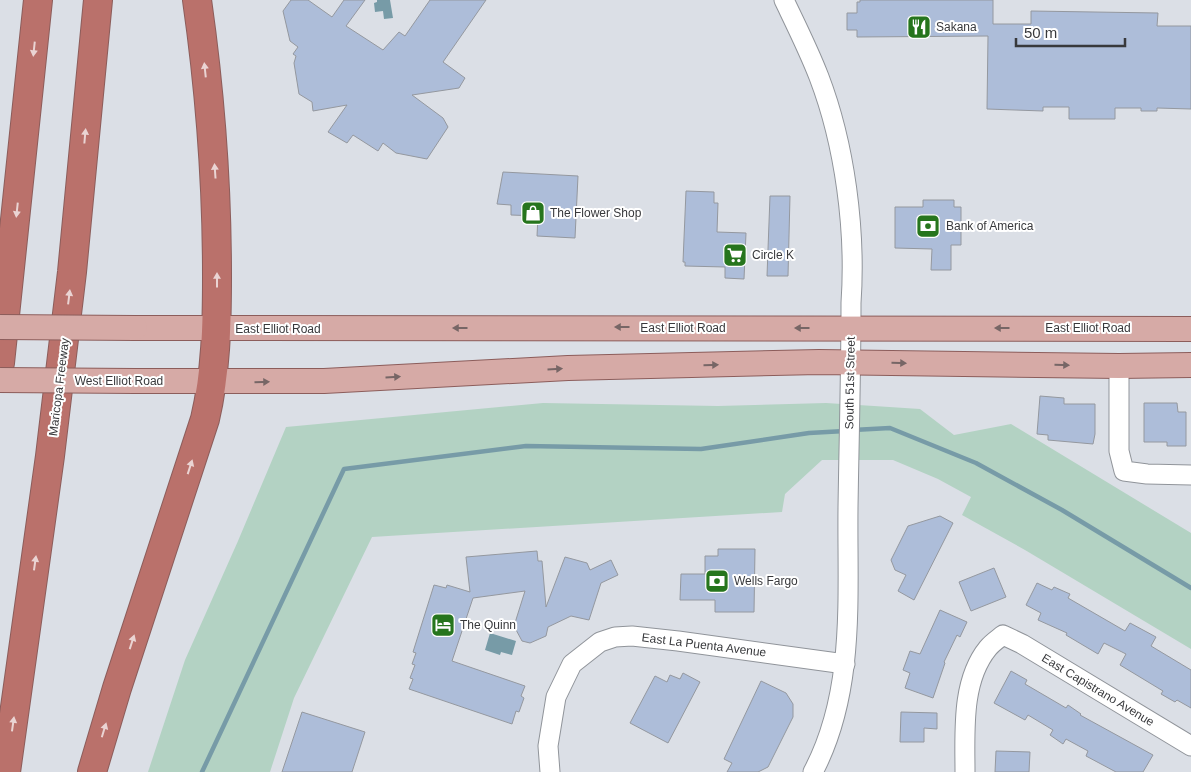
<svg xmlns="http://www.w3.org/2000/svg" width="1191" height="772" font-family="Helvetica,sans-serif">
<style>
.green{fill:#b3d2c3}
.water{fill:#779ba7}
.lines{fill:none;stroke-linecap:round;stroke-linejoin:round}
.stream{stroke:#779ba7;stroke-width:4.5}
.building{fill:#adbdd9;stroke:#94989f}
.minor-casing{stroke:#90949a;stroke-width:21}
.major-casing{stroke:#8c5d5b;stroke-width:26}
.highway-casing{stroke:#8c5d5b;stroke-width:30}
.minor{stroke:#fff;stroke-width:19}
.major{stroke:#d6aaa6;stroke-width:24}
.highway{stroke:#ba716b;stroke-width:28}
.major-bridge-casing{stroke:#8c5d5b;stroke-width:26;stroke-linecap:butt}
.major-bridge{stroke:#d6aaa6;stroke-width:24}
.oneway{fill:#ead4d3}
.oneway2{fill:#766}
.labels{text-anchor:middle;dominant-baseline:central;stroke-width:4;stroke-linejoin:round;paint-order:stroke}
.poi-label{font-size:12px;fill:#38393c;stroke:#fff;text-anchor:start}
.street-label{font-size:12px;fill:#38393c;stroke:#fff}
</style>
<rect width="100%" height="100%" fill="#dbdfe6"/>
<polygon class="green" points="543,403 718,406 826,403 874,406 920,409 954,435 1011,424 1191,533 1191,649 1025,550 962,515 971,497 938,479 893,460 822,460 785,494 782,512 372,537 294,698 270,772 148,772 185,660 238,541 286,427"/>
<g class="water">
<polygon points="377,0 390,0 393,18 384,19 383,11 375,12 374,3 377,2"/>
<polygon points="490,633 516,641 512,655 501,652 500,655 485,650"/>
</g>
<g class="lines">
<g class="stream">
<polyline points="853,430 890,428 976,463 1062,510 1191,588"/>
<polyline points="202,772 344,469 526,446 701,449 809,433 845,431"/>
</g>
</g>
<g class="building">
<polygon points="291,0 308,0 332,17 344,0 365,0 346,26 383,50 399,32 405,36 430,0 486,0 443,62 465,78 459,88 412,95 443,118 448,127 427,159 396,153 383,143 378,151 353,135 347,143 328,132 347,105 313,111 312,102 299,94 294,63 296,56 293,54 298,47 290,41 283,11"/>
<polygon points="860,0 993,0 993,24 1031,24 1031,11 1158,13 1157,26 1191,26 1191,109 1157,108 1157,111 1141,111 1141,108 1115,108 1115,119 1069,119 1069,107 1043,107 1043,111 987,109 988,36 857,37 857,30 847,30 847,13 857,13 857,2 860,2"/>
<polygon points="503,172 578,176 575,238 537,236 538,216 511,215 511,205 497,204"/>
<polygon points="686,191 714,192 714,203 718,203 717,232 746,233 744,279 725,278 725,267 685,266 685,262 683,262"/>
<polygon points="770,196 790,196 788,276 767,276"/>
<polygon points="923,200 954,200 954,207 961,207 961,245 951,245 951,270 931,270 932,249 895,248 895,207 923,207"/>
<polygon points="1040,396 1064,398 1064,404 1095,404 1095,434 1093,444 1048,440 1048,435 1037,434"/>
<polygon points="1144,403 1177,403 1178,412 1186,412 1186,446 1167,446 1167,442 1144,442"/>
<polygon points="940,516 953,523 914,600 898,591 906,575 895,570 891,560 908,526"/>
<polygon points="718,549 755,549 754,612 715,612 715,600 680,600 681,574 705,574 705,556 718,556"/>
<polygon points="537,551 538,561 542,561 546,607 565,557 587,563 590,570 611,560 618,575 601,583 589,620 571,616 548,627 546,636 530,643 522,641 514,626 525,591 473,598 452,661 525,686 521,696 524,698 519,712 516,711 512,724 409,689 413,679 410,678 415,665 412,664 416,653 413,652 434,585 446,588 447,585 470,592 466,557"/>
<polygon points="994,568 1006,597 971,611 959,582"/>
<polygon points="1037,583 1052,590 1054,587 1070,594 1068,598 1125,631 1130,623 1156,637 1151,646 1191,670 1191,708 1177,700 1175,702 1161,694 1163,691 1120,665 1126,654 1104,643 1098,654 1066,635 1067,633 1038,620 1041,613 1026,605"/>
<polygon points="940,610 967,622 960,637 957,635 944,662 945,663 933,698 905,688 910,673 903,670 910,651 920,654"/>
<polygon points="1011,671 1027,680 1025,684 1066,708 1068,705 1081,714 1080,715 1153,755 1143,772 1116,772 1086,756 1088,751 1066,739 1063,744 1050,735 1053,730 1028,715 1025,720 994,703"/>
<polygon points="683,673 700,682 668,743 630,723 655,676 667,682 670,675 680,679"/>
<polygon points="761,681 786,693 793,704 793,717 768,767 758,772 727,772 732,763 724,759"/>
<polygon points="302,712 365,732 352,772 282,772"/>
<polygon points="901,712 937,713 937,729 924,728 924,742 900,742"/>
<polygon points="996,751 1030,752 1029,772 995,772"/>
</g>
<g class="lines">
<g class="minor-casing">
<g id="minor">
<path d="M784 0C796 25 809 51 819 77 845 145 856 230 851 303 851 371 849 440 848 508 847 596 856 691 813 772"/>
<polyline points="1119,366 1119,451 1124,471 1147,474 1191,475"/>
<polyline points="550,772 548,746 556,697 572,664 600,642 615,637 632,636 678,641 845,664"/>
<path d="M965 772C965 732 961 681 988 648 992 643 998 639 1003 635L1022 644 1191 746"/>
</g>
</g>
<g class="major-casing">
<g id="major">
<polyline points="135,328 1191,329"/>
<polyline points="135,381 324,381 568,368 819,362 1119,366 1191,365"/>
</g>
</g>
<g class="highway-casing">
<g id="highway">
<polyline points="0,363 38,0"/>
<polyline points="6,772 50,456 72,272 98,0"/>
<path d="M92 772 117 688 205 419C216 372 217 324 217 276 217 184 210 91 197 0"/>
</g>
</g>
<use href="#minor" class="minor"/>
<use href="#major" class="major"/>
<use href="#highway" class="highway"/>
<g class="major-bridge-casing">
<g id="major-bridge">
<polyline points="0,327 135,328"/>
<polyline points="0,380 135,381"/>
</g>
</g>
<use href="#major-bridge" class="major-bridge"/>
</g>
<defs><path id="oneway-solid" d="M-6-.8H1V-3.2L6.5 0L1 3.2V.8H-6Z" transform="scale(1.25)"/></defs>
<g class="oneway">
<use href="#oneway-solid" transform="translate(34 49) rotate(96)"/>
<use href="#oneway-solid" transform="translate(205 70) rotate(-96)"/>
<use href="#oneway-solid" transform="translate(85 136) rotate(-85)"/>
<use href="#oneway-solid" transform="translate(215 171) rotate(-94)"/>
<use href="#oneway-solid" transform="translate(17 210) rotate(96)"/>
<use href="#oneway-solid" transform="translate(217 280) rotate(-90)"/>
<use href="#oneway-solid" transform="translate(69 297) rotate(-83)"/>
<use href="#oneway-solid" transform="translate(190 467) rotate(-72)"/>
<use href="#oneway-solid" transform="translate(35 563) rotate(-82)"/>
<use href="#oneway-solid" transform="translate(132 642) rotate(-72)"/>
<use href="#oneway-solid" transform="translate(13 724) rotate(-82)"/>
<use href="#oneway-solid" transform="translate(104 730) rotate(-73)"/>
</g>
<g class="oneway2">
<use href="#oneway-solid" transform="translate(622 327) rotate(-180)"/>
<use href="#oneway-solid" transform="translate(460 328) rotate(180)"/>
<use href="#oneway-solid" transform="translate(802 328) rotate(180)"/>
<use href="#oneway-solid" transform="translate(1002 328) rotate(-180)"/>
<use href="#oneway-solid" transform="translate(899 363) rotate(1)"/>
<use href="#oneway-solid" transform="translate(711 365) rotate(-1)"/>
<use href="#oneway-solid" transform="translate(1062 365) rotate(1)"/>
<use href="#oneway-solid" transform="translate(555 369) rotate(-3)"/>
<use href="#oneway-solid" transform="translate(393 377) rotate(-3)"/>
<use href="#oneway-solid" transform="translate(262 382) rotate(-1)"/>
</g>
<defs>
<g id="restaurant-square" transform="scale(1.25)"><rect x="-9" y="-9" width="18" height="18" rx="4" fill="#26751d" stroke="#fff"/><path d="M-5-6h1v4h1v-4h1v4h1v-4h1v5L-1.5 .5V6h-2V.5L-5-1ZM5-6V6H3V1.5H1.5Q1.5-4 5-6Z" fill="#fff"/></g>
<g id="shop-square" transform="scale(1.25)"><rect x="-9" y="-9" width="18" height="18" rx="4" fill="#26751d" stroke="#fff"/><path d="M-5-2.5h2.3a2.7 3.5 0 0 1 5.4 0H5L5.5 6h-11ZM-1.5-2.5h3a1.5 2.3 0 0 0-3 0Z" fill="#fff"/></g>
<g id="bank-square" transform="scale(1.25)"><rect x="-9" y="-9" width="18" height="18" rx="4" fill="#26751d" stroke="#fff"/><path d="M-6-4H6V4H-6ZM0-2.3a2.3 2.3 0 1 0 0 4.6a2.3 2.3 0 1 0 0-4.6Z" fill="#fff"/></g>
<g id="supermarket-square" transform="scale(1.25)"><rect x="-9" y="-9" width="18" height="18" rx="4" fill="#26751d" stroke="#fff"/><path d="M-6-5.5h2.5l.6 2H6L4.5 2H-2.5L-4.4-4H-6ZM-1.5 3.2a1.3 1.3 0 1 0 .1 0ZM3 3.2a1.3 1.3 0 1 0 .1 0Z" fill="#fff"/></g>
<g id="hotel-square" transform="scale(1.25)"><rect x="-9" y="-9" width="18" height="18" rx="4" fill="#26751d" stroke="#fff"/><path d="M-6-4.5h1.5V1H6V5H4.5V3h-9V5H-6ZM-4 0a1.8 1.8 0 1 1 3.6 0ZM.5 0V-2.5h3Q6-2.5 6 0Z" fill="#fff"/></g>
</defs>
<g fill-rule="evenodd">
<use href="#restaurant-square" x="919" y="27"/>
<use href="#shop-square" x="533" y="213"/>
<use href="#bank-square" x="928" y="226"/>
<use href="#supermarket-square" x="735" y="255"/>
<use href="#bank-square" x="717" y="581"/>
<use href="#hotel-square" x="443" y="625"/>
</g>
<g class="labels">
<g class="poi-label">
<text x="936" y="27">Sakana</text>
<text x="550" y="213">The Flower Shop</text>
<text x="946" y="226">Bank of America</text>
<text x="752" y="255">Circle K</text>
<text x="734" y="581">Wells Fargo</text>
<text x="460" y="625">The Quinn</text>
</g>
<g class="street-label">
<text x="683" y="328">East Elliot Road</text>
<text x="1088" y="328">East Elliot Road</text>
<text x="278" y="329">East Elliot Road</text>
<text x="119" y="381">West Elliot Road</text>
<text transform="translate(850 383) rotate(-89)">South 51st Street</text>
<text transform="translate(59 387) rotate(-83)">Maricopa Freeway</text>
<text transform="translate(704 645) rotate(7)">East La Puenta Avenue</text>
<text transform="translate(1098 690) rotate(31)">East Capistrano Avenue</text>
</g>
</g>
<path d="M1016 38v8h109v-8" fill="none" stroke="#38393c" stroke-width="2.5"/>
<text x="1024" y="38" font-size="15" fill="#38393c" stroke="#ffffff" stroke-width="4" paint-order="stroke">50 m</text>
</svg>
